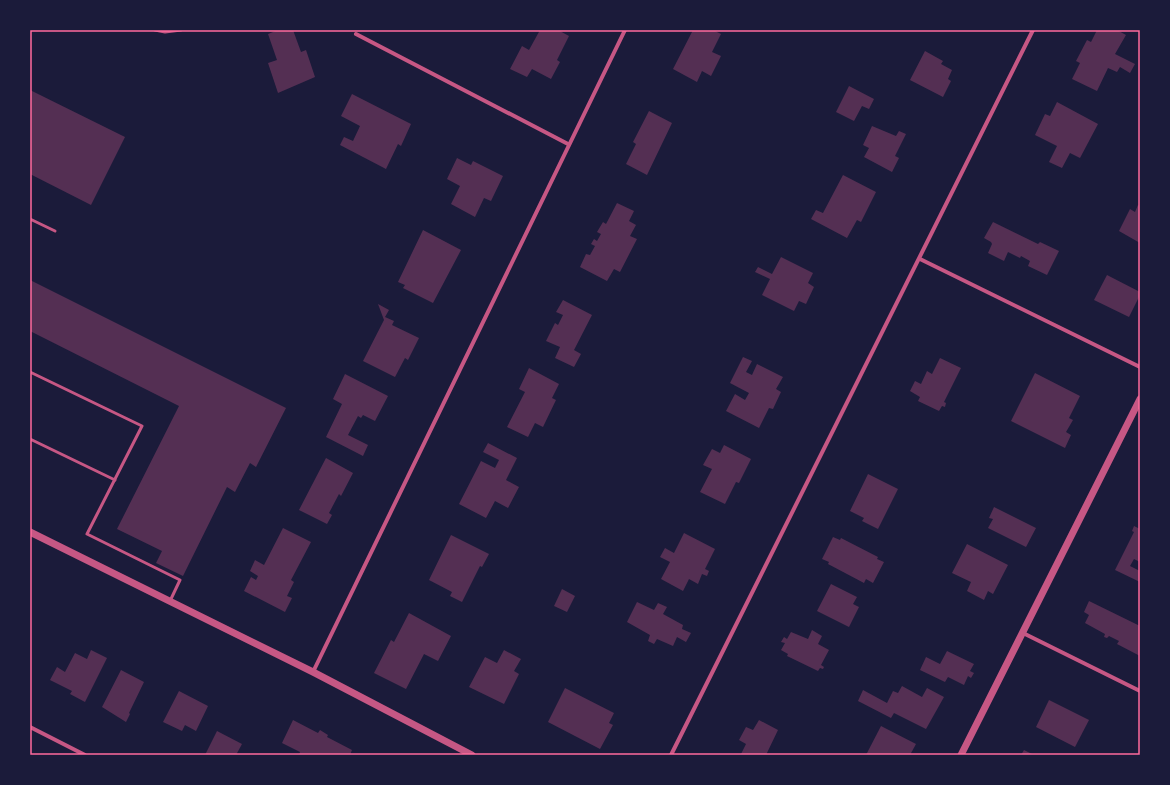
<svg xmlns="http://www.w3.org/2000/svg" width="1170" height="785" font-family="Spectral,serif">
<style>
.building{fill:#542f53}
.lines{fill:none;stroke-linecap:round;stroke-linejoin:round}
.service{stroke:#c65784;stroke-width:3}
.minor{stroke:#c65784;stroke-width:4}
.tertiary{stroke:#c65784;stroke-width:7}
.neatline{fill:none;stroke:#ff6b9d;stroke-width:1.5}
</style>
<rect width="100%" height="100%" fill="#1b1b3a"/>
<g class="building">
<polygon points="278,30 293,30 301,52 306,50 315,77 278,93 268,63 277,60 268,34"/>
<polygon points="540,30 558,30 569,36 557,60 560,62 551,79 532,69 527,77 510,69 522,46 529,50"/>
<polygon points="693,30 713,30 721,34 712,52 721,56 711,76 702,71 697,82 673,69"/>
<polygon points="1097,30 1117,30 1126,35 1115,54 1135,64 1130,73 1120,67 1117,72 1108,68 1097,91 1072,79 1080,63 1076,61 1087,40 1091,42"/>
<polygon points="925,51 943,61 941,64 952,70 948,79 951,81 943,97 910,80"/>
<polygon points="849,86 874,99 869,109 862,106 854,121 836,112"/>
<polygon points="30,90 125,137 91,205 30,174"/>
<polygon points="352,94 411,124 401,146 398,144 386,169 340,145 344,137 353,141 360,126 341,116"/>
<polygon points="1057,102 1098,124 1080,158 1070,153 1062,168 1049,162 1057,146 1035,135 1045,114 1050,116"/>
<polygon points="649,111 672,123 647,175 626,164 636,144 633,142"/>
<polygon points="872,126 896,136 899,131 906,134 895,156 899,158 892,172 864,157 869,148 863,145"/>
<polygon points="457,158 471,165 473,161 503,176 491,201 484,198 475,217 451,204 460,186 447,179"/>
<polygon points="843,175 876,192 861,222 857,220 847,238 811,219 816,210 823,213"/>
<polygon points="617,203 634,211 629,221 636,225 630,236 637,239 620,272 614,269 607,281 580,267 586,254 590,255 595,246 591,244 594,239 597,241 601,234 597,232 603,222 606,224"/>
<polygon points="1138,205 1140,206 1140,243 1119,231 1130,209 1135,212"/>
<polygon points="993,222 1038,244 1040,242 1059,251 1047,275 1028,266 1030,261 1021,256 1020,258 1008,252 1004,261 988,253 992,244 991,242 984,238"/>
<polygon points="423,230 461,250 433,303 403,288 405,285 398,282"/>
<polygon points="781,257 813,273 808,283 814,287 806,304 799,301 794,311 762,295 770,279 755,272 758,267 772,274"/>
<polygon points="1107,275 1140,292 1140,295 1129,317 1094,300"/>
<polygon points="30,280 286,408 256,467 250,463 235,492 227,487 183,576 156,563 162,551 117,529 179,406 30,331"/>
<polygon points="563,300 592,315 574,350 581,354 574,367 555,358 560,347 546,341 555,323 558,325 563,315 556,312"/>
<polygon points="378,304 389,310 385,317 394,321 392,325 419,338 408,360 405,358 395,377 363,361 384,320"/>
<polygon points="743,357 752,361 746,372 752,375 757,364 783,377 776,389 781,392 773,409 769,408 759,428 726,411 735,394 745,400 749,393 730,383"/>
<polygon points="940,358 961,368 944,402 946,403 945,407 942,406 939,411 918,401 920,397 910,391 915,381 921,384 927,371 932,374"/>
<polygon points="529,368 559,384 552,398 556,400 543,427 535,423 528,437 507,427 525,392 519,389"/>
<polygon points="1035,373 1080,396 1069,418 1073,420 1066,432 1071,435 1065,448 1011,421"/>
<polygon points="345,374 388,396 375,421 363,415 361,418 358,416 348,435 368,445 363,456 326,437 342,404 333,399"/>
<polygon points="488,443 517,458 506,480 519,487 508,508 495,501 486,518 459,504 481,461 495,468 499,460 483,452"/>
<polygon points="724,445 751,459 739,483 736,482 725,504 700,492 712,469 703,465 712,449 720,453"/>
<polygon points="326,458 353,473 341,496 339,494 329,513 332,515 327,524 299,510"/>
<polygon points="868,474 898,489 878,529 862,521 864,518 850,511"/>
<polygon points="994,507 1036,528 1026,547 988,528 993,519 989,518"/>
<polygon points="1134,526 1140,529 1140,562 1134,559 1130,566 1140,571 1140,582 1115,570 1134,532 1132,531"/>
<polygon points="283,528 311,542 291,580 294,582 287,596 292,598 285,612 244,591 251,577 256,580 258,576 250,571 255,560 264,565"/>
<polygon points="684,533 715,549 705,569 709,571 707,576 702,574 698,584 689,579 683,591 661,579 670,562 660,557 665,548 674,553"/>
<polygon points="451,535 489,554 482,567 480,566 462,602 450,596 452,592 429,580"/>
<polygon points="833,537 840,540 841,538 878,557 877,559 884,562 873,583 866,579 864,583 828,564 829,562 822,559"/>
<polygon points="967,544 1008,565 993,594 988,591 984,600 967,591 971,582 952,573"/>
<polygon points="831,584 857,597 853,604 859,607 849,627 817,611"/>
<polygon points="562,589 575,596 567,612 554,606"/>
<polygon points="1089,601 1140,626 1140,656 1117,644 1119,641 1109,636 1107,638 1104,637 1105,634 1085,623 1089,615 1084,612"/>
<polygon points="637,602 654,610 658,603 667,607 663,614 683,625 682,629 691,633 686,642 677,637 673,646 657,639 654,644 648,641 650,635 627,622"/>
<polygon points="409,613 451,636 438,661 424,654 406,689 374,673 391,640 394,642"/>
<polygon points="812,630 822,636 818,644 829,650 821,665 824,667 823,669 820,668 818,671 787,656 788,654 781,650 785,643 781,642 784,637 787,639 791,632 808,639"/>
<polygon points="91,650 107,658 85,702 70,694 72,691 50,680 57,667 65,672 75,653 87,659"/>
<polygon points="504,650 521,659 514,671 519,674 504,704 469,687 485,657 497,663"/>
<polygon points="947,651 974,664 970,671 974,673 971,678 968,676 964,685 948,677 945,682 920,670 926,657 940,664"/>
<polygon points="121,670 144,682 129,713 130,714 126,722 102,707"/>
<polygon points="902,686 922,697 927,688 944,697 926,729 894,713 891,718 858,701 863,690 887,703 893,691 898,693"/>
<polygon points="565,688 614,713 609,723 613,725 600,749 548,722"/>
<polygon points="179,691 208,706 196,731 185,725 182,731 163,722"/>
<polygon points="1049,700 1089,720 1075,747 1036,727"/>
<polygon points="293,720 318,733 320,730 328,735 327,737 352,750 350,755 299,755 300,752 282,743"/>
<polygon points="759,720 778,730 766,755 743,755 741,754 746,744 739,740 746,727 753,730"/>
<polygon points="881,726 916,744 910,755 866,755"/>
<polygon points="217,731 242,744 236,755 205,755"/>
<polygon points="1024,750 1034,755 1021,755"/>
</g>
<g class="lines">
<g class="service">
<polyline points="155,30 165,32 181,30"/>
<polyline points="30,219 55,231"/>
<polyline points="30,372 142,426 87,534 180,580 170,601"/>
<polyline points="30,439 115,480"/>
</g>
<g class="minor">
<polyline points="356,34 568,144"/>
<polyline points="920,259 1140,367"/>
<polyline points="1023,633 1140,691"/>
<polyline points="313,672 625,30"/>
<polyline points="30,727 85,755"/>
<polyline points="671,755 1033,30"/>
</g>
<g class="tertiary">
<polyline points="30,532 313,672 472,755"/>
<polyline points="961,755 1140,399"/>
</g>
</g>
<rect width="1170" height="785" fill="none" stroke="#1b1b3a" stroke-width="62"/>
<rect x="31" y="31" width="1108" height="723" class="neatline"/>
</svg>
